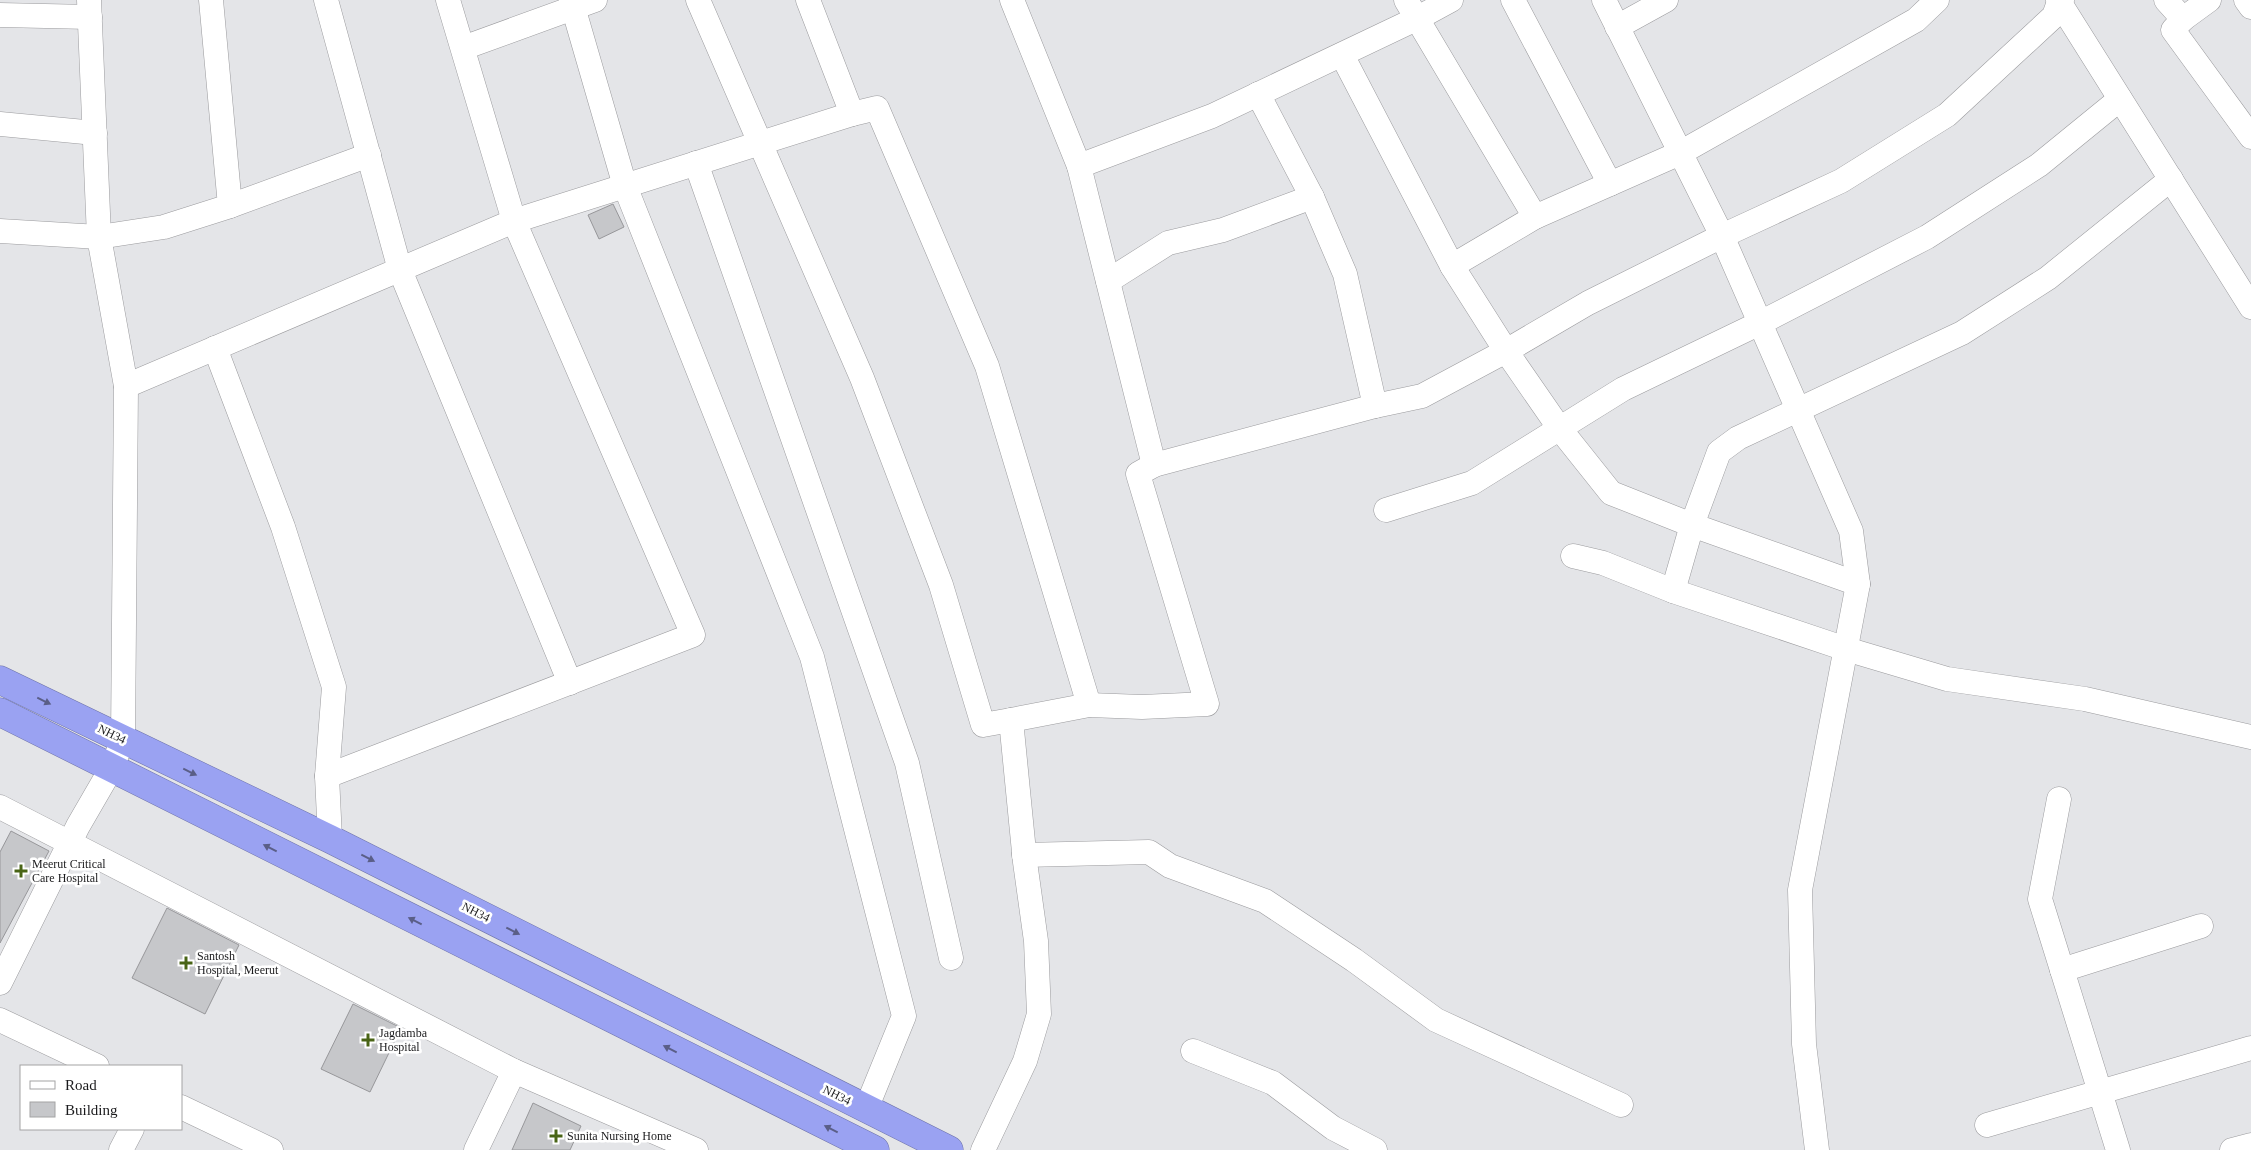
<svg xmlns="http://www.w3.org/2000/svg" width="2251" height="1150" font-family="Georgia,serif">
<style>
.building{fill:#c6c7ca;stroke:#97979a}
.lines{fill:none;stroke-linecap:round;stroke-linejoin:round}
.minor-casing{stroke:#9b9b9e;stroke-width:25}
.highway-casing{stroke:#6d72a7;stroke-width:29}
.minor{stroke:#fff;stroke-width:24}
.highway{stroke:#9aa2f2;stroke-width:28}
.oneway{fill:#5a5e87}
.poi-dot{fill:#496416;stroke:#fff;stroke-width:2}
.labels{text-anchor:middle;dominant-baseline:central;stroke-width:5;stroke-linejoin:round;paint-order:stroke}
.street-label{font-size:12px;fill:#1a1a1c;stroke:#fff}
.poi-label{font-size:12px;fill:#1a1a1c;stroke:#fff;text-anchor:start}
</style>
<rect width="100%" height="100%" fill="#e4e5e8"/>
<g class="building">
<polygon points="613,204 624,227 599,239 588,215"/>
<polygon points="11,831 49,851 0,943 0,852"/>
<polygon points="167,908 239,945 205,1014 132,978"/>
<polygon points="353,1004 401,1028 370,1092 321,1069"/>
<polygon points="533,1103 581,1126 570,1150 512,1150"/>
</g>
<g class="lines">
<g class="minor-casing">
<g id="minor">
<polyline points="326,0 400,270 570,683"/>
<polyline points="571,0 625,186 812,657 904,1016 866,1109"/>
<polyline points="698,0 862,378 941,585 983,725 1011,720"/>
<polyline points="1012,0 1079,166 1154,465"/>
<polyline points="1406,0 1535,217"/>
<polyline points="1513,0 1610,184"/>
<polyline points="1604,0 1722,236 1851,531 1858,584 1800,890 1804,1044 1817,1150"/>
<polyline points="2058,0 2251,307"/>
<polyline points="2166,0 2183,19 2173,30 2251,137"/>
<polyline points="2246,0 2251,7"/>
<polyline points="0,15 90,17"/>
<polyline points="2183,19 2209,0"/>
<polyline points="1617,27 1666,0"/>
<polyline points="463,48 595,0"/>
<polyline points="1342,55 1452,266 1506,351 1560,429 1611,493 1692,525 1858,584"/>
<polyline points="1258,94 1312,197 1345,274 1375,406 1422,396 1506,351 1588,303 1722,236 1841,181 1947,115 2054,16 2059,2 2062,0"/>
<polyline points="852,114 877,108 987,366 1089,705"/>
<polyline points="0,124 95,133"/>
<polyline points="696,163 907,763 951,958"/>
<polyline points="1079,166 1212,116 1416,19 1451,0"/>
<polyline points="230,206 369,155"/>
<polyline points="0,231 99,237 164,227 230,206 211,0"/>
<polyline points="1452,266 1535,217 1680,153 1916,20 1937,0"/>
<polyline points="1108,281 1168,243 1223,230 1312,197"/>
<polyline points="215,348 283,527 334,687 327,776 330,839"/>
<polyline points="126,386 514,221 852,114 808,0"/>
<polyline points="1386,510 1472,483 1623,389 1760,323 1927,237 2039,165 2120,99"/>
<polyline points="1573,556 1603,563 1673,591 1846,649 1947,679 2085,699 2251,737"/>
<polyline points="1673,591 1692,525 1719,452 1738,438 1962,333 2048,278 2171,179"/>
<polyline points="327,776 693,635 514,221 448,0"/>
<polyline points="2059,799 2040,899 2118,1150"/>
<polyline points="0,807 514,1071 696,1150"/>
<polyline points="1024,855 1149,852 1170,866 1265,901 1354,960 1436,1020 1621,1105"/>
<polyline points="2062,970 2201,926"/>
<polyline points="0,983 78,826 111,769 123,740 126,386 99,237 89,0"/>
<polyline points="0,1020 97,1066"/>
<polyline points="1193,1051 1273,1083 1333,1128 1375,1150"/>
<polyline points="181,1107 271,1150"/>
<polyline points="1987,1125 2251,1048"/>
<polyline points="121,1150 132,1129"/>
<polyline points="476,1150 514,1071"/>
<polyline points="983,1150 1025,1061 1039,1014 1036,941 1025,862 1011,720 1089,705 1142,707 1207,704 1138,474 1154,465 1375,406"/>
<polyline points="2232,1150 2251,1145"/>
</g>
</g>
<g class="highway-casing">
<g id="highway">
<polyline points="0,680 330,839 949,1150"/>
<polyline points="0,712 875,1150"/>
</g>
</g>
<use href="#minor" class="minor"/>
<use href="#highway" class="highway"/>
</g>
<defs><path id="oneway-solid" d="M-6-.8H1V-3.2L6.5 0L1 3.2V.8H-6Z" transform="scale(1.25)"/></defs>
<g class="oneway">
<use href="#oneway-solid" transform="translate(44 701) rotate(26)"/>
<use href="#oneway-solid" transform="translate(190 772) rotate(26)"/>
<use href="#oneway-solid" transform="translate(270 848) rotate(-153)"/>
<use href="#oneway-solid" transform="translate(368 858) rotate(27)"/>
<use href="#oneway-solid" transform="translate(415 921) rotate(-153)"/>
<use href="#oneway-solid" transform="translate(513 931) rotate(27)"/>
<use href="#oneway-solid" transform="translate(670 1049) rotate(-153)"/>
<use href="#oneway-solid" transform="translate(831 1129) rotate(-153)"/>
</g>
<g class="poi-dot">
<path d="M18.5 863.5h5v5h5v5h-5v5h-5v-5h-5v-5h5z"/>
<path d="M183.5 955.5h5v5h5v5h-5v5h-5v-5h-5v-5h5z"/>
<path d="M365.5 1032.5h5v5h5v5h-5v5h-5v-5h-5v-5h5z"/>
<path d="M553.5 1128.5h5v5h5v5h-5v5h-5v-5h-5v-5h5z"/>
</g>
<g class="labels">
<g class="street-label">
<text transform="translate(112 734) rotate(26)">NH34</text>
<text transform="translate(476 912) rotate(27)">NH34</text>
<text transform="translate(837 1095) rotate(27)">NH34</text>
</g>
<g class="poi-label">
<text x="32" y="864">Meerut Critical<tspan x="32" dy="14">Care Hospital</tspan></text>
<text x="197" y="956">Santosh<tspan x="197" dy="14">Hospital, Meerut</tspan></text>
<text x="379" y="1033">Jagdamba<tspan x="379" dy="14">Hospital</tspan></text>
<text x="567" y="1136">Sunita Nursing Home</text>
</g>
</g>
<rect x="20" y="1065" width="162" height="65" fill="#ffffff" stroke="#a3a3a4"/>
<rect x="30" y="1081" width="25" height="8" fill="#ffffff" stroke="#a3a3a4"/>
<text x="65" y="1090" font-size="15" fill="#1a1a1c">Road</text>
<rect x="30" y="1102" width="25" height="15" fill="#c6c7ca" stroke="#a3a3a4"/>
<text x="65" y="1115" font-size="15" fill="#1a1a1c">Building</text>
</svg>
